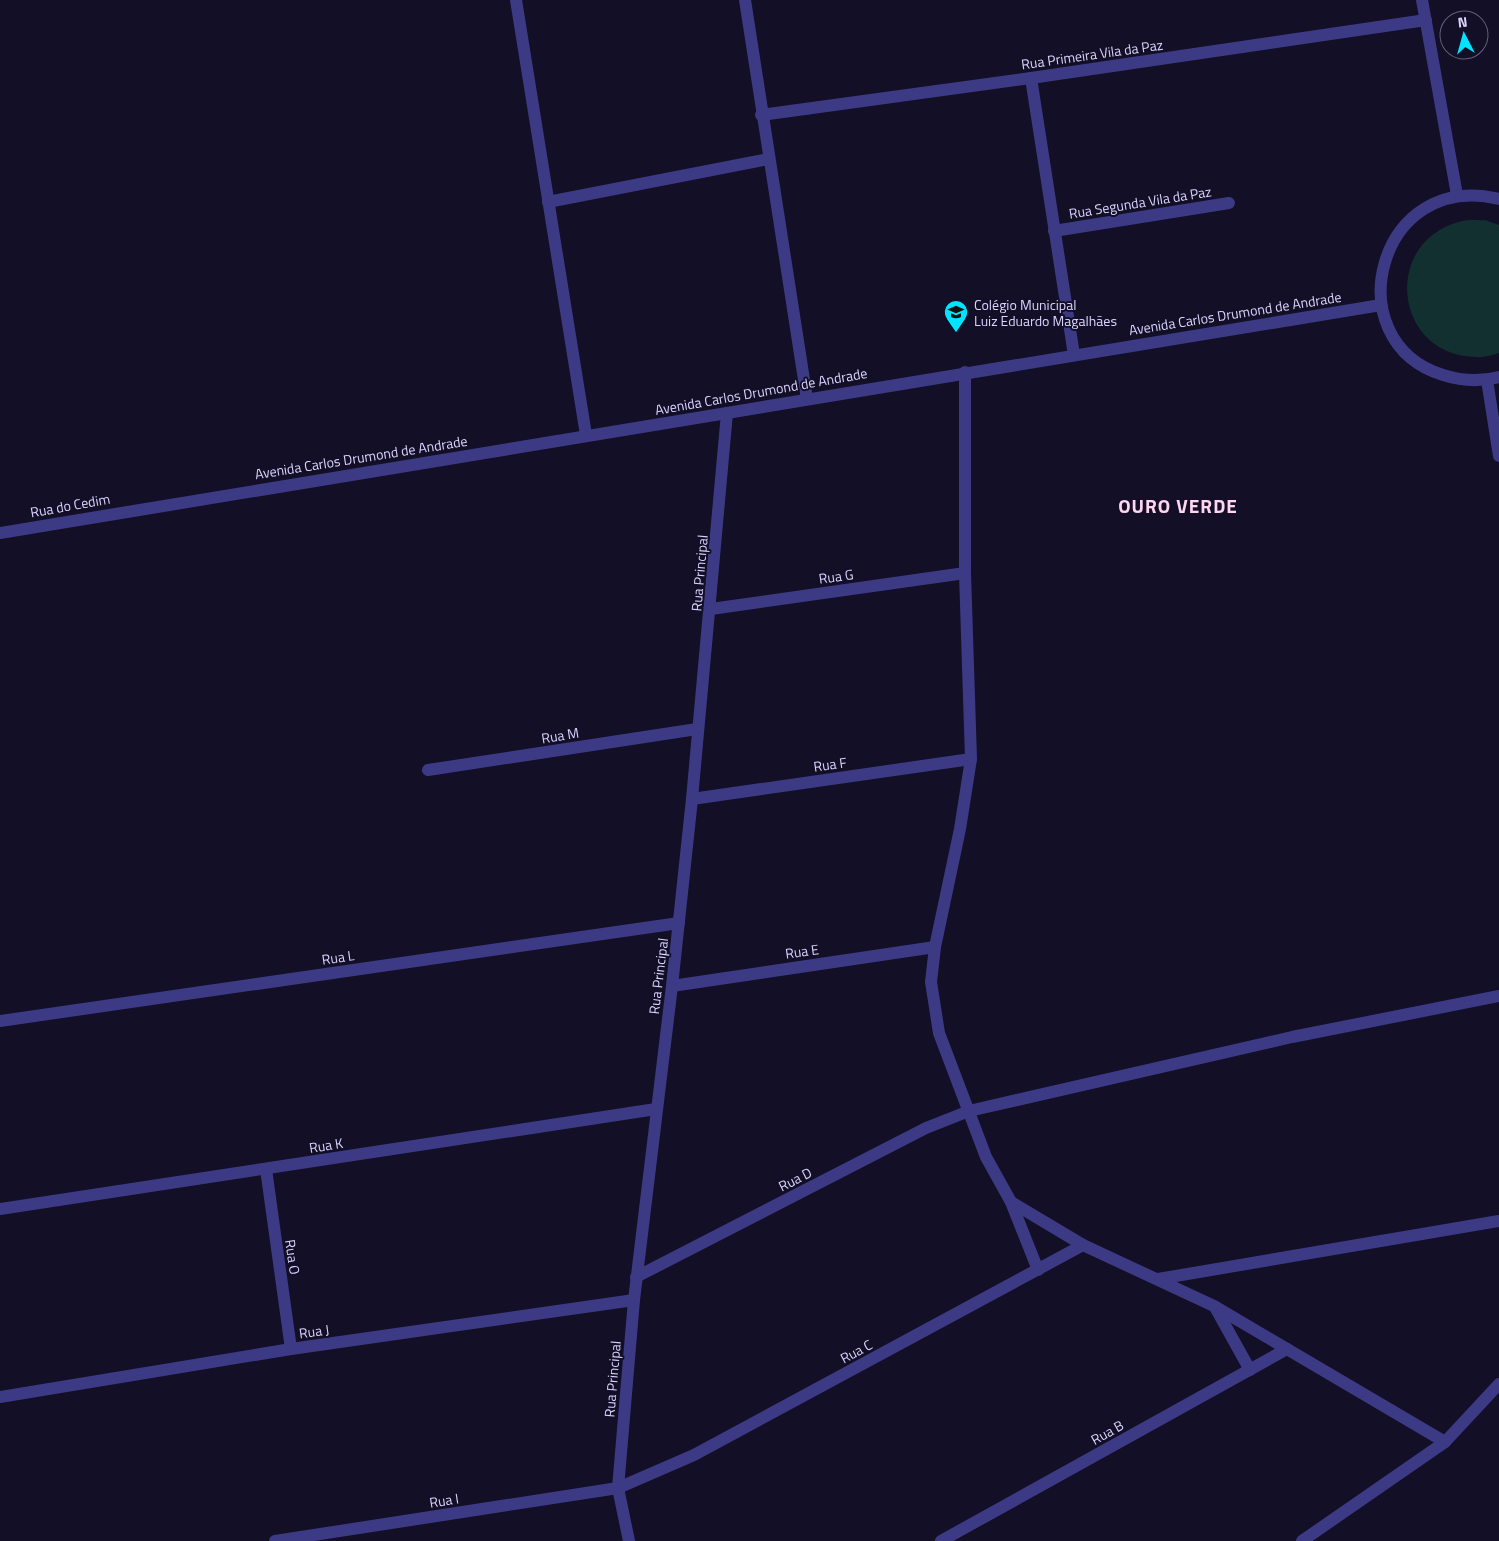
<svg xmlns="http://www.w3.org/2000/svg" width="1499" height="1541" font-family="'Titillium Web',sans-serif">
<style>
.green{fill:#12302f}
.lines{fill:none;stroke-linecap:round;stroke-linejoin:round}
.minor{stroke:#3d3a85;stroke-width:12}
.labels{text-anchor:middle;dominant-baseline:central;stroke-width:4;stroke-linejoin:round;paint-order:stroke}
.street-label{font-size:14px;fill:#d9d4ff;stroke:#130f26}
.poi-label{font-size:14px;fill:#d9d4ff;stroke:#130f26;text-anchor:start}
.district-label{font-size:19px;font-weight:bold;letter-spacing:1px;fill:#ffd6f0;stroke:#130f26}
</style>
<rect width="100%" height="100%" fill="#130f26"/>
<path class="green" d="M1485 220 1499 225V353C1492 355 1484 358 1476 357 1393 356 1381 240 1462 221 1470 219 1478 221 1485 220Z"/>
<g class="lines">
<g class="minor">
<polyline points="516,0 586,435"/>
<polyline points="745,0 807,399"/>
<polyline points="1422,0 1457,195"/>
<polyline points="1031,78 1074,355"/>
<polyline points="761,115 1031,78 1426,20"/>
<path d="M1499 199C1378 169 1334 341 1443 375 1462 381 1480 382 1499 377"/>
<polyline points="548,202 768,159"/>
<polyline points="1054,231 1229,203"/>
<polyline points="965,372 965,573 971,759 960,829 935,947 931,982 939,1033 986,1157 1011,1202 1083,1245"/>
<polyline points="1487,380 1499,456"/>
<polyline points="0,533 1381,305"/>
<polyline points="711,609 965,573"/>
<polyline points="428,770 697,729"/>
<polyline points="692,799 971,759"/>
<polyline points="672,986 935,947"/>
<polyline points="0,1021 679,923"/>
<polyline points="266,1169 291,1349"/>
<polyline points="1011,1202 1038,1270"/>
<polyline points="0,1209 656,1109"/>
<polyline points="636,1277 926,1128 969,1111 1292,1037 1499,996"/>
<polyline points="1158,1279 1499,1221"/>
<polyline points="1215,1307 1250,1370"/>
<polyline points="0,1397 291,1349 634,1300"/>
<polyline points="275,1541 618,1488 694,1455 1083,1245 1214,1306 1445,1442"/>
<polyline points="629,1541 618,1488 634,1300 672,986 692,799 727,413"/>
<polyline points="941,1541 1287,1349"/>
<polyline points="1302,1541 1445,1442 1499,1384"/>
</g>
</g>
<defs>
<g id="school-pin" transform="scale(1.25)"><path d="M0 17L-7.5 6A9.5 9.5 0 1 1 7.5 6Z" fill="#00e5ff" stroke="#130f26"/><path d="M0-5L7-2L0 1L-7-2ZM-4 1L0 2.5L4 1V4Q0 6-4 4Z" fill="#111"/></g>
</defs>
<g fill-rule="evenodd">
<use href="#school-pin" x="956" y="312"/>
</g>
<g class="labels">
<g class="street-label">
<text transform="translate(1092 54) rotate(-8)">Rua Primeira Vila da Paz</text>
<text transform="translate(1140 202) rotate(-9)">Rua Segunda Vila da Paz</text>
<text transform="translate(1235 313) rotate(-9)">Avenida Carlos Drumond de Andrade</text>
<text transform="translate(761 391) rotate(-10)">Avenida Carlos Drumond de Andrade</text>
<text transform="translate(361 457) rotate(-9)">Avenida Carlos Drumond de Andrade</text>
<text transform="translate(70 505) rotate(-10)">Rua do Cedim</text>
<text transform="translate(699 573) rotate(-85)">Rua Principal</text>
<text transform="translate(836 576) rotate(-8)">Rua G</text>
<text transform="translate(560 735) rotate(-9)">Rua M</text>
<text transform="translate(830 764) rotate(-8)">Rua F</text>
<text transform="translate(802 951) rotate(-8)">Rua E</text>
<text transform="translate(338 957) rotate(-8)">Rua L</text>
<text transform="translate(658 976) rotate(-83)">Rua Principal</text>
<text transform="translate(326 1145) rotate(-9)">Rua K</text>
<text transform="translate(795 1179) rotate(-27)">Rua D</text>
<text transform="translate(293 1257) rotate(82)">Rua O</text>
<text transform="translate(314 1331) rotate(-8)">Rua J</text>
<text transform="translate(856 1351) rotate(-28)">Rua C</text>
<text transform="translate(612 1379) rotate(-85)">Rua Principal</text>
<text transform="translate(1107 1432) rotate(-29)">Rua B</text>
<text transform="translate(444 1500) rotate(-9)">Rua I</text>
</g>
<g class="poi-label">
<text x="974" y="304">Colégio Municipal<tspan x="974" dy="16">Luiz Eduardo Magalhães</tspan></text>
</g>
<g class="district-label">
<text x="1178" y="505">OURO VERDE</text>
</g>
</g>
<g transform="translate(1464 35) rotate(354)"><circle r="24" fill="#130f26" stroke="#625e7d"/>
<path d="M0-4L9 19L0 12L-9 19Z" fill="#00e5ff"/>
<text y="-8" font-size="14" font-weight="bold" text-anchor="middle" fill="#d9d4ff">N</text>
</g>
</svg>
